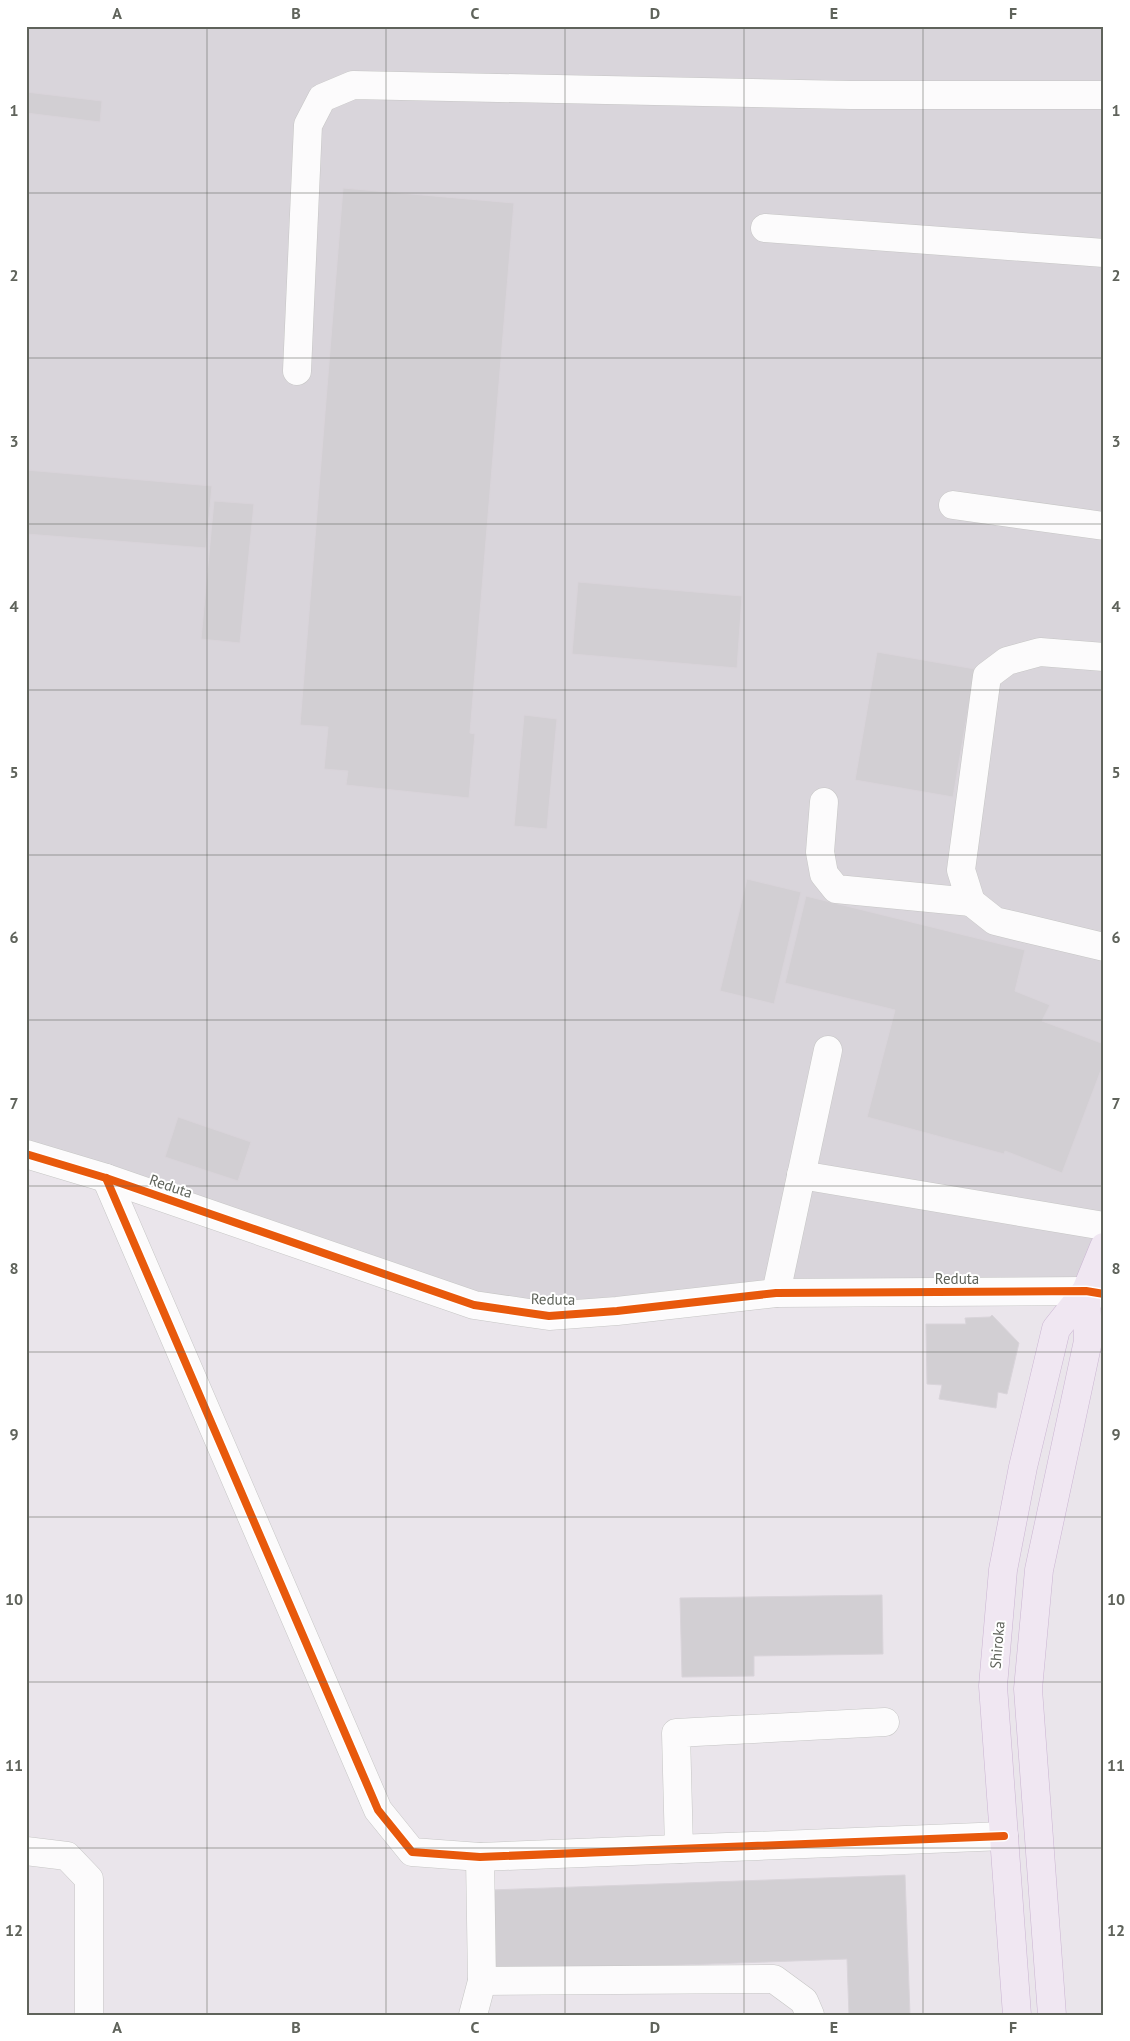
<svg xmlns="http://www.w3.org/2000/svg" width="1130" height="2041" font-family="'PT Sans',sans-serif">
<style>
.industrial{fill:#d9d5db}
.building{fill:#d2cfd3;stroke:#d9d4da}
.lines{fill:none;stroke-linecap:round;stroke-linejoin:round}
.minor-casing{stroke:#c6c6c5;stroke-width:29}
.major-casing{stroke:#cab4d2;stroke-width:29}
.minor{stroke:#fcfbfc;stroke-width:28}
.major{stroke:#f0e7f2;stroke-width:28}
.cycleway-casing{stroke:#fff;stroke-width:11}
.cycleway{stroke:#e8590c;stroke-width:8}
.grid{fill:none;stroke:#5f635b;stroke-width:1;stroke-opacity:0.55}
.labels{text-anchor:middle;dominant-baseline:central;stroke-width:4;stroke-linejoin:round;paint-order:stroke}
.street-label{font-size:15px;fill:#5f635b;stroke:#fff}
.neatline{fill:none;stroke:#5f635b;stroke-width:2}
.grid-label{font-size:16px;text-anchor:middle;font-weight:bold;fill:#5f635b}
</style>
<rect width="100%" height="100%" fill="#eae5eb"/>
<polygon class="industrial" points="26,26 1104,26 1104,1294 1086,1291 549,1316 26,1154"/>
<g class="building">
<polygon points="26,92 102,101 100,122 26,113"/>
<polygon points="343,188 514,203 470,733 475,734 469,798 346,785 348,771 324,769 328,727 300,725"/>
<polygon points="26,470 212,486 206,548 26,534"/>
<polygon points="214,501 254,504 240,643 201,639"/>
<polygon points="578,582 742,596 737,668 572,654"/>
<polygon points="877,652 975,669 953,797 855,780"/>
<polygon points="524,715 557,719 547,829 514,826"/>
<polygon points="747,879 801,892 774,1004 720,991"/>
<polygon points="806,896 1025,950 1015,991 1050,1005 1042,1021 1104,1044 1104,1062 1062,1173 1005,1151 1004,1154 867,1117 895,1010 785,983"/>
<polygon points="178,1117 251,1142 238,1181 165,1157"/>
<polygon points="992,1315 1019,1343 1007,1394 998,1392 996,1408 939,1399 942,1385 927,1384 926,1324 966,1324 965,1318 990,1317"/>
<polygon points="882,1595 883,1654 754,1656 754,1676 682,1677 680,1598"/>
<polygon points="905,1875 910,2015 849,2015 847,1959 494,1972 491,1890"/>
</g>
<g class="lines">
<g class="minor-casing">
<g id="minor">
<polyline points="765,228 1104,253"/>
<polyline points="297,371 308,125 322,98 353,85 851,95 1104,95"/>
<polyline points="953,505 1104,526"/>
<polyline points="1104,657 1040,652 1007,661 987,676 961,870 971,902 995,921 1104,947"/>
<polyline points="824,802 820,852 824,874 836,889 971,902"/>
<polyline points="26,1154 106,1178 474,1305 549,1316 617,1311 776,1293 1086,1291 1104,1294"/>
<polyline points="801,1175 1104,1226"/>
<polyline points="106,1178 378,1810 412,1852 480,1857 1004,1836"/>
<polyline points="776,1293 828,1050"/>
<polyline points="679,1849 676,1733 885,1722"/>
<polyline points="26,1851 67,1856 89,1879 89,2015"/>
<polyline points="482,1981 774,1979 804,2001 810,2015"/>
<polyline points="473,2015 482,1981 480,1857"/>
</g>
</g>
<g class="major-casing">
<g id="major">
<polyline points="1017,2015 993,1686 1003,1570 1023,1467 1056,1329 1086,1291 1104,1247"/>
<polyline points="1052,2015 1028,1689 1039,1570 1088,1341 1086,1291"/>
</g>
</g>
<use href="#minor" class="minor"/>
<use href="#major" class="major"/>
<g class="cycleway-casing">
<g id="cycleway">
<polyline points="26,1154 106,1178 474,1305 549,1316 617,1311 776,1293 1086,1291 1104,1294"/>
<polyline points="106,1178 378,1810 412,1852 480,1857 1004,1836"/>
</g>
</g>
<use href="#cycleway" class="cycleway"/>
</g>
<path class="grid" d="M207 26V2015M386 26V2015M565 26V2015M744 26V2015M923 26V2015M26 193H1104M26 358H1104M26 524H1104M26 690H1104M26 855H1104M26 1020H1104M26 1186H1104M26 1352H1104M26 1517H1104M26 1682H1104M26 1848H1104"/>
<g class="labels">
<g class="street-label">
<text transform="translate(171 1186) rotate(19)">Reduta</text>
<text x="957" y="1278">Reduta</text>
<text transform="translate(553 1299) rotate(1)">Reduta</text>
<text transform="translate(997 1645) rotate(-85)">Shiroka</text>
</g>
</g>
<rect width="1130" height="2041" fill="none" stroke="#ffffff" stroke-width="55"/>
<rect x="28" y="28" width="1074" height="1986" class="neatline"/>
<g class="grid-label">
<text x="117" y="19">A</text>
<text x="296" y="19">B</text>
<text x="475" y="19">C</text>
<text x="655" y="19">D</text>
<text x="834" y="19">E</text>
<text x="1013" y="19">F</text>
<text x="14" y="116">1</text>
<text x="1116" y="116">1</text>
<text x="14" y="281">2</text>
<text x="1116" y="281">2</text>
<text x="14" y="447">3</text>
<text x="1116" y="447">3</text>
<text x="14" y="612">4</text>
<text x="1116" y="612">4</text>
<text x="14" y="778">5</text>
<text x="1116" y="778">5</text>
<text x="14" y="943">6</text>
<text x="1116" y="943">6</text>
<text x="14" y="1109">7</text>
<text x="1116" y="1109">7</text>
<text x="14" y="1274">8</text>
<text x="1116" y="1274">8</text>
<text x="14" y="1440">9</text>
<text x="1116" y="1440">9</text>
<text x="14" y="1605">10</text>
<text x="1116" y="1605">10</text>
<text x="14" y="1771">11</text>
<text x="1116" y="1771">11</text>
<text x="14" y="1936">12</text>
<text x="1116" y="1936">12</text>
<text x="117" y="2033">A</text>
<text x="296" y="2033">B</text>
<text x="475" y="2033">C</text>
<text x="655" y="2033">D</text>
<text x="834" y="2033">E</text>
<text x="1013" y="2033">F</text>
</g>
</svg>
